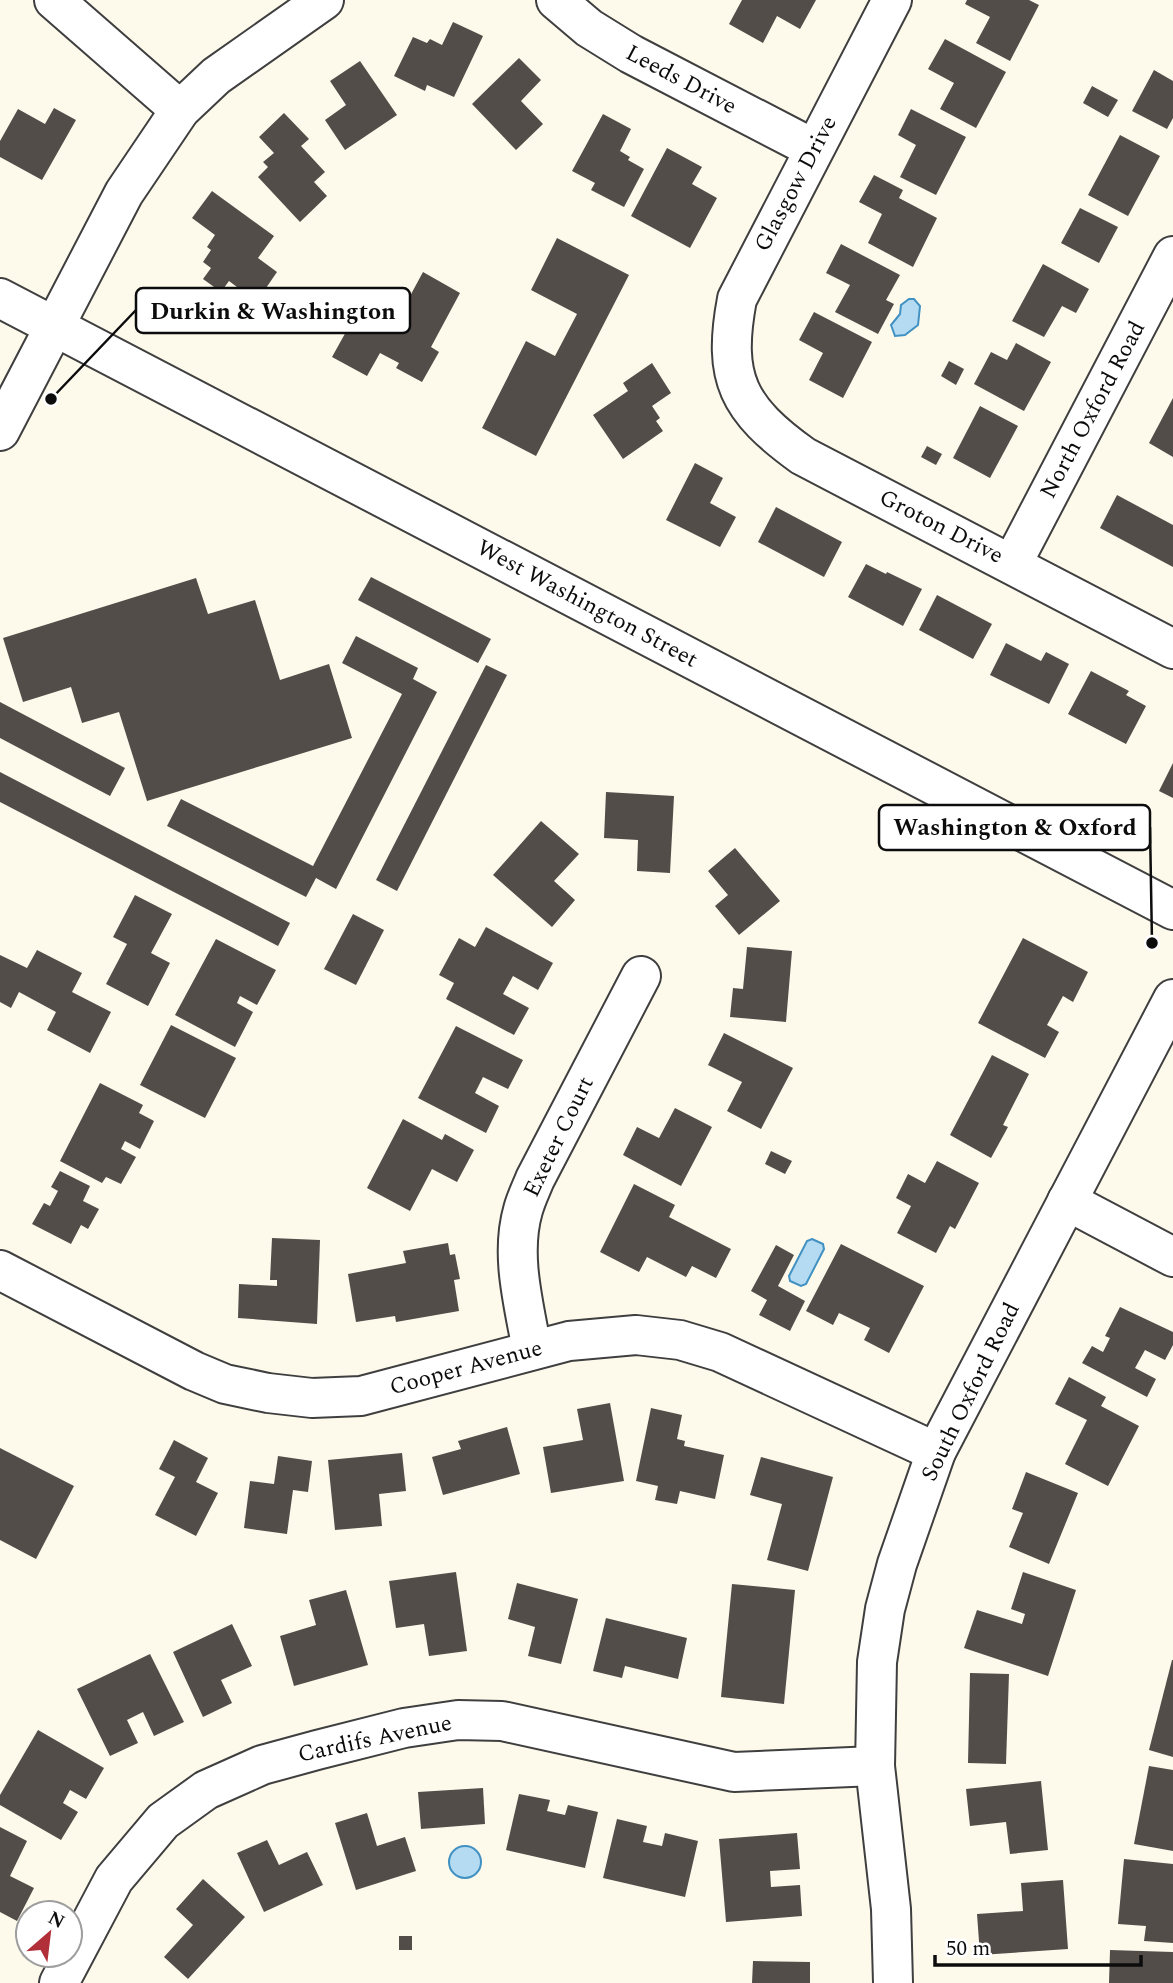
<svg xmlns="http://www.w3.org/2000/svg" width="1173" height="1983" font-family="Spectral,serif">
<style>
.water{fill:#b4dbf1;stroke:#4191c2;stroke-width:2}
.building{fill:#534d49}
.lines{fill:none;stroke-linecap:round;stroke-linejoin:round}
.minor-casing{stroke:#3f3f3f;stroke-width:42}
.minor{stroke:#fff;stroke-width:38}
.labels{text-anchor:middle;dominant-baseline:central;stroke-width:7;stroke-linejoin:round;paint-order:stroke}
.street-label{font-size:23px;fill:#0c0c0c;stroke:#fff}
.leader{fill:none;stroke:#0c0c0c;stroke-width:2.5}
.callout-dot{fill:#0c0c0c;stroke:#fff;stroke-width:2.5}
.callout{fill:#fff;stroke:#0c0c0c;stroke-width:2.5}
.callout-label{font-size:24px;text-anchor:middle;font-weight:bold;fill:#0c0c0c}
</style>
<rect width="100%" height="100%" fill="#fdfaec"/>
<g class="water">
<polygon points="909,299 914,299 920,306 918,325 905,335 895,336 891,325 900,314 901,305"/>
<polygon points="812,1239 823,1244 824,1249 806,1284 801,1286 790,1281 789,1276 807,1241"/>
<circle cx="465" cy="1862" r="16"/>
</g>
<g class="building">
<polygon points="742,0 816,0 800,29 777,16 763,43 729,24"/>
<polygon points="967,0 1029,0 1039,5 1010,61 976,43 990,17 965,4"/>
<polygon points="453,22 483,36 454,97 427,85 425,91 394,76 413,37 427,43 430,39 442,45"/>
<polygon points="945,39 1006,72 976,128 940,109 954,83 928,69"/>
<polygon points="519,58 541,80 521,101 543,124 516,150 472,104"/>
<polygon points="360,61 397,115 345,150 325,120 346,105 330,81"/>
<polygon points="1154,70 1173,81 1173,118 1167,129 1132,111"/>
<polygon points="1092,86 1118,100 1108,117 1083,103"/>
<polygon points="54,108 76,120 42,180 0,157 0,141 18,109 45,124"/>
<polygon points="911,109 966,137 936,195 900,177 916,145 898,135"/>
<polygon points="284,113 309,139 301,146 325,172 314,182 327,196 300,222 258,177 268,167 263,162 274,153 259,137"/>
<polygon points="603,114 631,129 620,151 630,157 628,160 644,169 624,207 591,190 595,183 572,171"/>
<polygon points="1120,135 1160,156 1128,216 1088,195"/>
<polygon points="667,148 702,167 692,184 717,198 690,248 631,216"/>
<polygon points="874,175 903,190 899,198 937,218 913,267 868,243 882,214 859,202"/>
<polygon points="212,191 274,236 258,258 277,272 251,310 230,296 237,287 229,281 221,292 203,279 211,268 203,262 211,250 207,247 215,235 192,218"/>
<polygon points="1080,208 1118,227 1099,263 1061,243"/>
<polygon points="557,238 629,275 536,456 482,428 526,341 555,356 577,314 531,290"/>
<polygon points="841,244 900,275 886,300 894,304 878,334 835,312 850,285 826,273"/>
<polygon points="1043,264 1089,289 1076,313 1062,306 1044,337 1012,321"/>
<polygon points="423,272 460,293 431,347 439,352 422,382 396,368 399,363 380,353 367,376 332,357 362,303 396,322"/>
<polygon points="814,312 872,342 843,398 809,380 823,353 799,340"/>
<polygon points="1016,343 1051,362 1024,411 974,384 991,352 1007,360"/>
<polygon points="949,361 964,369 956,385 941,376"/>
<polygon points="652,363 671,393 652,406 660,418 656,421 663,431 623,459 593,415 628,391 623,383"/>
<polygon points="1173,398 1173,457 1149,443"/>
<polygon points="980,406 1018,426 990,478 953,458"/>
<polygon points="927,446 942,454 936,465 921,457"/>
<polygon points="695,463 723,478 710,503 736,517 720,547 666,520"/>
<polygon points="1117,495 1173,525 1173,567 1100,528"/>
<polygon points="776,507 842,542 824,577 758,542"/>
<polygon points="866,564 886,574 887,572 922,589 903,626 848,597"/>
<polygon points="371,577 491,639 478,663 358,600"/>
<polygon points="196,578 208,614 255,600 280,680 329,664 352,738 147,801 119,712 82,723 71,687 23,702 3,638"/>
<polygon points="937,595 992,624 973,659 919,630"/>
<polygon points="356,636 418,668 413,679 437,692 336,889 316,878 306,897 167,826 181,799 313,866 402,694 342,663"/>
<polygon points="1006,643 1041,661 1046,652 1069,664 1049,704 990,675"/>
<polygon points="486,665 507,675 397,891 376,880"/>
<polygon points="1091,671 1129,691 1126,695 1146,706 1126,744 1068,714"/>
<polygon points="0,702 125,768 110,796 0,738"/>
<polygon points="1173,763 1173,798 1159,791"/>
<polygon points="0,772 290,923 278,946 0,802"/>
<polygon points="606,792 674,796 670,873 637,871 638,840 604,838"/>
<polygon points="541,821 579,854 554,881 575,900 552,927 493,875"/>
<polygon points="735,848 780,901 739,935 715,906 728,895 708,871"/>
<polygon points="135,895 172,914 151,953 170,963 148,1006 106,984 127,944 113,937"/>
<polygon points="353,914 384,930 356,985 324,969"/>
<polygon points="486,927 553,963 538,990 513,976 503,994 529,1008 514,1035 446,999 454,983 439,975 459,938 475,947"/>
<polygon points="1023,938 1088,972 1073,1002 1063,996 1047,1025 1059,1032 1045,1058 978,1023"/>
<polygon points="216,939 276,970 257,1005 240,996 237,1003 253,1012 235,1047 175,1015"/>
<polygon points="747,947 792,951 786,1022 730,1017 733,988 743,989"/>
<polygon points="37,950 82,973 72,992 111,1012 90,1053 47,1030 56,1012 19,992 11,1008 0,1002 0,955 27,968"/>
<polygon points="171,1025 236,1058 205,1118 140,1085"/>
<polygon points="456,1026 523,1060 508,1089 483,1077 475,1093 499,1106 486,1133 418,1098"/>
<polygon points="724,1033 793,1068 761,1129 727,1111 742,1082 708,1065"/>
<polygon points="992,1055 1029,1074 1003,1125 1008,1127 991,1158 950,1135"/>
<polygon points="100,1083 143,1105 139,1113 154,1121 140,1149 125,1141 121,1149 136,1157 121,1184 106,1177 102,1183 60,1161"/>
<polygon points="675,1108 712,1127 681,1186 623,1155 637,1127 659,1138"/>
<polygon points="403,1119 442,1140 445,1134 474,1150 457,1182 432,1169 410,1211 367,1188"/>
<polygon points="771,1151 792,1161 785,1174 765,1164"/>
<polygon points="937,1161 979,1183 955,1229 950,1226 936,1253 897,1233 911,1206 896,1198 908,1174 925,1183"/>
<polygon points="60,1171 90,1186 83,1201 99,1209 88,1229 81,1225 71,1244 32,1224 44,1203 50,1206 58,1191 51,1187"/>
<polygon points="634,1184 675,1205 669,1217 731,1249 716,1278 692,1266 686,1277 647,1257 639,1272 600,1252"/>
<polygon points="272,1238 320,1240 317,1324 238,1318 239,1284 277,1286 277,1280 270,1280"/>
<polygon points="448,1243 450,1255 455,1254 460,1279 454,1280 459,1311 396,1322 395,1316 356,1322 348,1274 406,1263 403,1251"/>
<polygon points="841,1244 924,1286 889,1353 864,1340 870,1328 839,1313 833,1325 806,1311"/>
<polygon points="776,1245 794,1255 778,1286 805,1301 790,1331 759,1315 767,1300 751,1291"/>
<polygon points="1120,1307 1173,1332 1173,1345 1165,1360 1145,1350 1135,1368 1156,1379 1147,1397 1082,1363 1092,1346 1103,1352 1110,1338 1105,1336"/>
<polygon points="1069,1377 1106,1397 1101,1406 1139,1426 1108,1486 1065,1464 1087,1420 1055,1404"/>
<polygon points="610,1403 624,1481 551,1493 543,1447 583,1440 577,1409"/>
<polygon points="651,1408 682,1415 677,1439 685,1441 684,1446 724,1455 715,1499 680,1491 677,1504 655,1500 658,1486 636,1481"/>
<polygon points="507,1427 520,1474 443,1495 432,1457 461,1449 458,1441"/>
<polygon points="174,1440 208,1458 196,1482 218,1493 196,1536 155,1515 175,1477 159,1469"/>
<polygon points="0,1448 74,1486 36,1559 0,1540"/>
<polygon points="402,1453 406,1491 379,1494 382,1526 335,1530 328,1460"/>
<polygon points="278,1456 312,1461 308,1492 293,1490 287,1534 244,1528 250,1481 274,1484"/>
<polygon points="761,1457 833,1477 808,1571 767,1560 782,1504 750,1495"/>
<polygon points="1026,1472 1078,1493 1049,1564 1009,1547 1023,1513 1012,1509"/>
<polygon points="456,1572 467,1651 429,1656 424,1624 396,1628 389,1581"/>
<polygon points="1023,1572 1076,1590 1048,1676 964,1648 977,1610 1022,1624 1025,1614 1011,1609"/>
<polygon points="517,1583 578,1599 561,1664 528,1656 535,1627 508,1619"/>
<polygon points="732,1584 795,1590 784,1704 721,1697"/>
<polygon points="346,1590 368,1665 294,1686 280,1636 316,1625 309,1600"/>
<polygon points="606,1618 687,1638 678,1679 625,1666 622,1678 593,1671"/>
<polygon points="232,1624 252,1666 221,1680 232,1703 203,1717 173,1652"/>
<polygon points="150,1654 184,1722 154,1736 143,1712 127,1720 138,1743 110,1756 77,1689"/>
<polygon points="1172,1660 1173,1660 1173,1757 1149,1750"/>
<polygon points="970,1673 1009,1674 1006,1764 968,1763"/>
<polygon points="38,1730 104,1768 86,1799 70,1790 63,1803 78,1812 61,1840 0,1805 0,1795"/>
<polygon points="1149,1766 1173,1770 1173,1851 1134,1844"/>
<polygon points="1041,1781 1048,1850 1010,1854 1006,1822 970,1826 966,1789"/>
<polygon points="483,1788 485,1824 421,1829 418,1792"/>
<polygon points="519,1794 550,1800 547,1811 565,1815 568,1805 598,1812 585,1868 506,1850"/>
<polygon points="367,1813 377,1846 405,1837 416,1871 356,1890 335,1823"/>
<polygon points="617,1819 647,1826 643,1842 662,1846 665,1833 698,1841 685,1897 603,1878"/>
<polygon points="0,1827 27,1841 10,1876 34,1888 17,1921 0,1912"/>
<polygon points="797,1833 800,1869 770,1871 771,1887 800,1885 802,1916 726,1922 719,1839"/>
<polygon points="267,1840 279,1865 307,1852 323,1885 264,1912 237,1853"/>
<polygon points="1124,1859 1173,1864 1173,1943 1144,1941 1146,1926 1118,1924"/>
<polygon points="203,1879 245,1917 188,1979 164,1957 193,1925 176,1909"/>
<polygon points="1063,1880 1068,1949 980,1955 977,1914 1023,1911 1021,1883"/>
<rect x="399" y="1936" width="13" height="14"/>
<polygon points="1110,1950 1173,1952 1173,1983 1109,1983"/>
<polygon points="753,1961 810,1962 810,1983 752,1983"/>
</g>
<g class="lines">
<g class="minor-casing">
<g id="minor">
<polyline points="54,0 180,110"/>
<polyline points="556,0 589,28 631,54 814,149"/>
<path d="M892 0 737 299C722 379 738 409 803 456L1173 649"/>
<polyline points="0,298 1173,910"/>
<polyline points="0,431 124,193 180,110 216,76 324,0"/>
<polyline points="1012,564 1173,256"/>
<polyline points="1067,1201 1173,1257"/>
<polyline points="0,1270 194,1371 225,1384 268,1393 312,1398 361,1396 569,1341 636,1335 680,1340 720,1352 936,1452"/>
<path d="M532 1350C524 1305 510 1255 523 1210 526 1199 531 1189 535 1179L641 976"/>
<polyline points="59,1983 114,1879 163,1821 206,1790 262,1765 317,1750 404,1728 458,1720 502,1721 734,1772 875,1766"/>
<polyline points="893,1983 891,1909 875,1766 877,1662 885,1609 897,1564 936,1452 1173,999"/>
</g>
</g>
<use href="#minor" class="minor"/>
</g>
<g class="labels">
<g class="street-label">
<text transform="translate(681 80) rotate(28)">Leeds Drive</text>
<text transform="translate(796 184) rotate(-62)">Glasgow Drive</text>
<text transform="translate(1093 410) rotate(-62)">North Oxford Road</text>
<text transform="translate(941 527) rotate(27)">Groton Drive</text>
<text transform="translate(587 604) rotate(28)">West Washington Street</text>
<text transform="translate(559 1137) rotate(-64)">Exeter Court</text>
<text transform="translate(466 1368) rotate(-15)">Cooper Avenue</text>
<text transform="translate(971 1392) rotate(-64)">South Oxford Road</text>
<text transform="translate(375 1739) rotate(-12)">Cardifs Avenue</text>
</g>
</g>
<path class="leader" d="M51 399L136 310M1152 943L1150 827"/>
<g class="callout-dot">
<circle cx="51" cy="399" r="7"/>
<circle cx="1152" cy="943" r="7"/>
</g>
<g class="callout">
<rect x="136" y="288" width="274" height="45" rx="7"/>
<rect x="879" y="805" width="271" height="45" rx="7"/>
</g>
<g class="callout-label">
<text x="273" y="319">Durkin &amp; Washington</text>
<text x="1015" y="835">Washington &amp; Oxford</text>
</g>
<g transform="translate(49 1934) rotate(28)"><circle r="33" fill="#ffffff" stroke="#9e9e9e" stroke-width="2"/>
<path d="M0-5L12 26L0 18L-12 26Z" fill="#b02f38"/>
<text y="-10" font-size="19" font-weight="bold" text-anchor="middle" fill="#0c0c0c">N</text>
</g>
<path d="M935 1955v10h206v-10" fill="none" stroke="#0c0c0c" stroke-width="3.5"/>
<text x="946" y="1955" font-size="21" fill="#0c0c0c" stroke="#ffffff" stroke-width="5" paint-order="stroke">50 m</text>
</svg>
